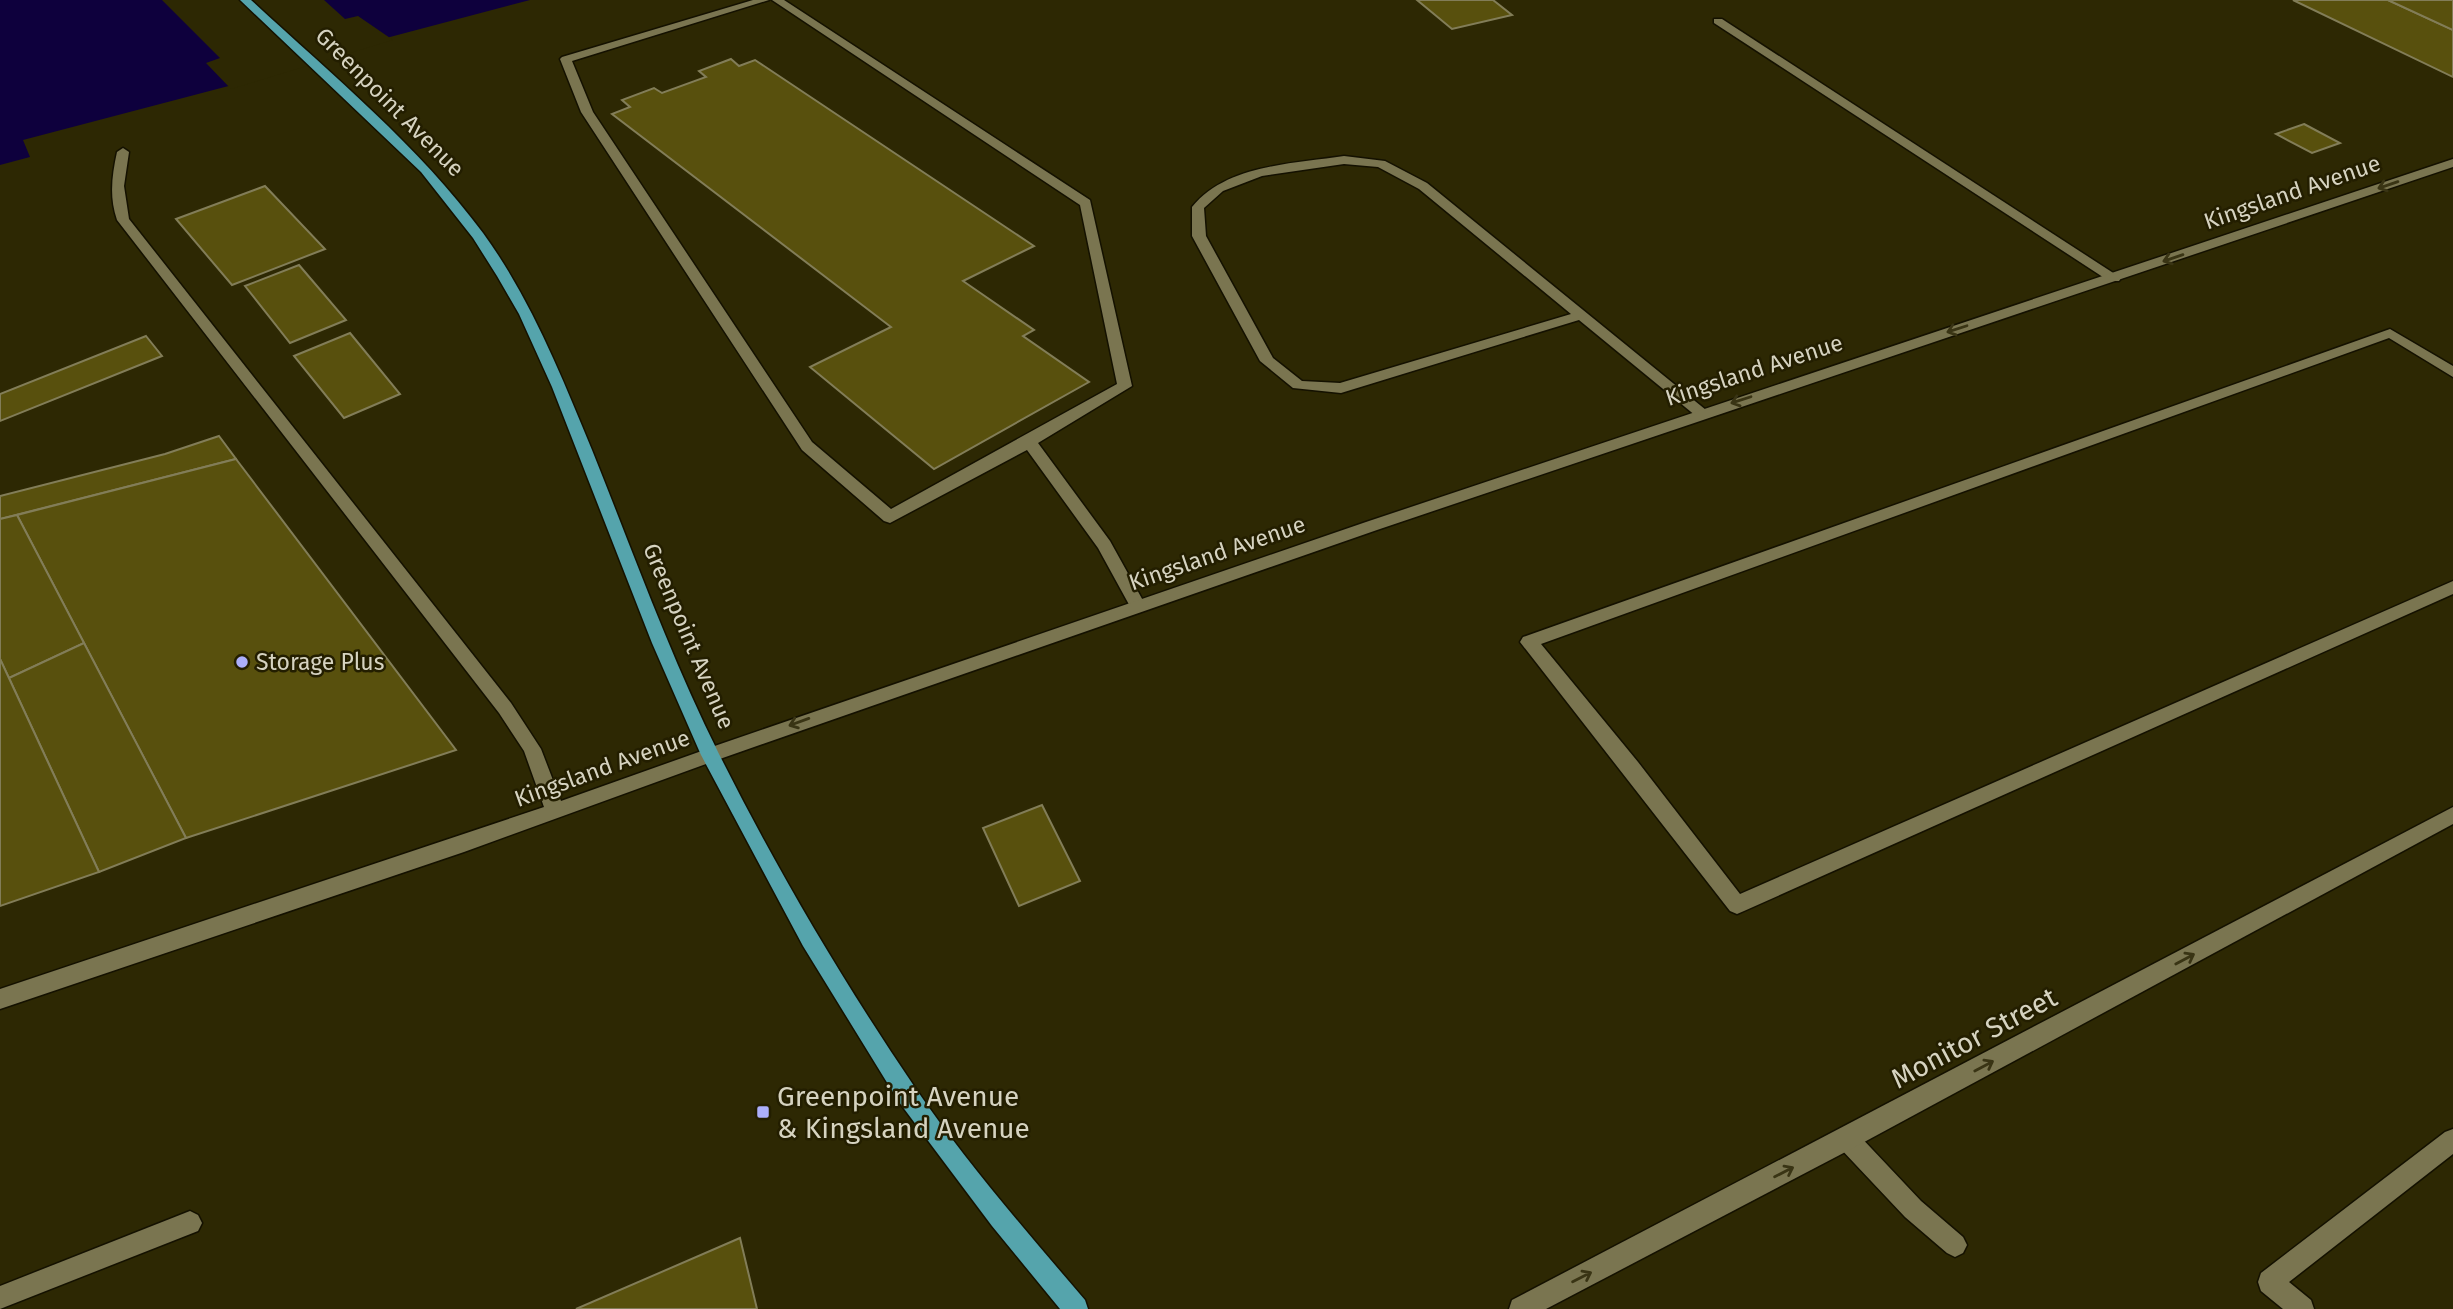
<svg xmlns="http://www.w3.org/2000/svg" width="2453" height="1309" font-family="'Fira Sans',sans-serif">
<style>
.water{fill:#0e003d}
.pier{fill:#2d2803}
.building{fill:#58500d;stroke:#827d58;stroke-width:2}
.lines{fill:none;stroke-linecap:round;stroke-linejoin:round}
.service-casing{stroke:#141100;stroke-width:3}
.minor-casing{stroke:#141100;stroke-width:3}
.secondary-casing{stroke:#141100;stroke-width:3}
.primary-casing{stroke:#141100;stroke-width:3}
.service{fill:#7a7550;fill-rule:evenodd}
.minor{fill:#7a7550;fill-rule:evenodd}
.secondary{fill:#7a7550;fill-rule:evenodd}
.primary{fill:#55a4ac;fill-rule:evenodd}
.oneway{stroke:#393414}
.poi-dot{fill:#acaffb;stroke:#231e00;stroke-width:2.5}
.labels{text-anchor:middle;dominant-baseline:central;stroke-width:5;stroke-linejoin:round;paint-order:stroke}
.street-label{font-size:23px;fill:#d6d3c0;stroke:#231e00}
.poi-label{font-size:23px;fill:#d6d3c0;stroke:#231e00;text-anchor:start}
.near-street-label{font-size:28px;fill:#d6d3c0;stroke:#231e00}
.near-poi-label{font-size:28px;fill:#d6d3c0;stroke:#231e00;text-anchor:start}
</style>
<rect width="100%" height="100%" fill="#2d2803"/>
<polygon class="water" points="0,0 530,0 390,37 240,83 23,140 30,157 0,165"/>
<polygon class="pier" points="162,0 324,0 345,19 358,16 393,40 231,89 206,63 220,58"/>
<g class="building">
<polygon points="1417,0 1493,0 1512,15 1452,29"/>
<polygon points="2293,0 2388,0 2453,30 2453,77"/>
<polygon points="2388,0 2453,0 2453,30"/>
<polygon points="731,59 739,66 755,60 1034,246 963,281 1034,330 1023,336 1089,382 934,469 810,367 891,327 612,114 630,107 622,100 654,88 662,93 706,77 699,71"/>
<polygon points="2304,124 2340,143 2312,153 2276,134"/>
<polygon points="265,186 325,249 232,285 176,219"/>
<polygon points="299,265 346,320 290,343 245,286"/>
<polygon points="350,333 400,394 344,418 294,356"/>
<polygon points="146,336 162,356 0,421 0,394"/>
<polygon points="219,436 236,459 0,519 0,496 165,454"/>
<polygon points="236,459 456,750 186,838 17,515"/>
<polygon points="17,515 84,643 9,678 0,659 0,519"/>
<polygon points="84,643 186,838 99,872 9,678"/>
<polygon points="0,659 99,872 0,906"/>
<polygon points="1042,805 1080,881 1019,906 983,828"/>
<polygon points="740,1238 757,1309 576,1309"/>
</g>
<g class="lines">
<g class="service-casing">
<g id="service">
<polygon points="753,0 769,0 572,61 593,112 812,442 891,509 1117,384 1080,205 772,0 784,0 1090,200 1132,386 1038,443 1110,541 1146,606 1144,610 1132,610 1098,548 1027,450 890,523 884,521 802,450 581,112 560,59 562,57"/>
<polygon points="1714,19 1722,19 2121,278 2119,281 2109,281 1714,23"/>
<path d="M1344 156 1385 161 1427 183 1706 410 1708 413 1706 416H1696L1579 320 1341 393 1293 388 1260 361 1192 236V207C1227 164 1293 164 1344 156ZM1344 164 1378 167 1419 189 1571 314 1340 383 1302 381 1273 358 1206 236 1204 208 1223 191 1262 176Z"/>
<polygon points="2390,329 2453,366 2453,377 2389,338 1541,644 1638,762 1740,894 2453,581 2453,594 1744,911 1737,914 1730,911 1520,642 1523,637"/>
<polygon points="1847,1128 1855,1131 1921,1201 1963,1237 1967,1245 1963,1253 1955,1257 1947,1253 1905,1217 1839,1147 1836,1139 1839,1131"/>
<polygon points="2453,1129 2453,1154 2289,1282 2311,1300 2314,1309 2283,1309 2261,1291 2258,1282 2261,1273 2445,1132"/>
<polygon points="190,1211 198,1215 202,1223 198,1231 0,1309 0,1286"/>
</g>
</g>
<g class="minor-casing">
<path id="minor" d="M123 148 129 152 124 186 129 219 511 703 541 749 561 801 710 748 717 750 719 755 717 760 464 852 0 1009V989L544 807 524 751 499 713 117 220C109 197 112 175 117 152Z"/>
</g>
<g class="secondary-casing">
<g id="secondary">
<polygon points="2453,159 2453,167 1377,530 717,760 710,762 703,760 701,755 703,750 1366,522"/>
<polygon points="2453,807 2453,824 1855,1147 1546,1309 1509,1309 1512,1300"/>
</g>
</g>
<g class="primary-casing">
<path id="primary" d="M240 0H251C331 74 418 145 483 233 531 299 561 375 592 450 633 552 670 656 719 754 776 868 842 980 914 1086 965 1161 1026 1231 1085 1300L1088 1309H1060L992 1226 899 1102 803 946 701 755 652 643 552 387 519 314 497 276 473 238 421 172Z"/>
</g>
<use href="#service" class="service"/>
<use href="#minor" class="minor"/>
<use href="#secondary" class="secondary"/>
<use href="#primary" class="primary"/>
</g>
<defs><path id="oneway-shaft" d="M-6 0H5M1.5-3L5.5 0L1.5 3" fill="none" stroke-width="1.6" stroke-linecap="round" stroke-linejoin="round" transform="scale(1.75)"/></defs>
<g class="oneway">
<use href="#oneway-shaft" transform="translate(2388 185) rotate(161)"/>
<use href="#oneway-shaft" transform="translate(2173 258) rotate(161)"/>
<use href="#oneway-shaft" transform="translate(1957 329) rotate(162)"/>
<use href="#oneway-shaft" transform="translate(1741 400) rotate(162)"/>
<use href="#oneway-shaft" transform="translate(799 722) rotate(160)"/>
<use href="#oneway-shaft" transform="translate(2185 959) rotate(-28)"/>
<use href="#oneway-shaft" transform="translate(1984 1066) rotate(-28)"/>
<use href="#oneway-shaft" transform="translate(1784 1172) rotate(-27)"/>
<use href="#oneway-shaft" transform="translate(1582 1277) rotate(-27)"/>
</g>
<g class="poi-dot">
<circle cx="242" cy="662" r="7"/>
<rect x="756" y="1105" width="14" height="14" rx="3.5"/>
</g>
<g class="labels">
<g class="street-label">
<text transform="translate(390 102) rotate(45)">Greenpoint Avenue</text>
<text transform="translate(2292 192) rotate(-19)">Kingsland Avenue</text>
<text transform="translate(1754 370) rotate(-18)">Kingsland Avenue</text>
<text transform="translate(1217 553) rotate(-19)">Kingsland Avenue</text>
<text transform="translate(689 636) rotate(67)">Greenpoint Avenue</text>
<text transform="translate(602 768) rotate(-20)">Kingsland Avenue</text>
</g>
<g class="poi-label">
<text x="256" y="662">Storage Plus</text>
</g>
<g class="near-street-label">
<text transform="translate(1974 1038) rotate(-28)">Monitor Street</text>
</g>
<g class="near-poi-label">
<text x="777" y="1096">Greenpoint Avenue<tspan x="777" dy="32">&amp; Kingsland Avenue</tspan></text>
</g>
</g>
</svg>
